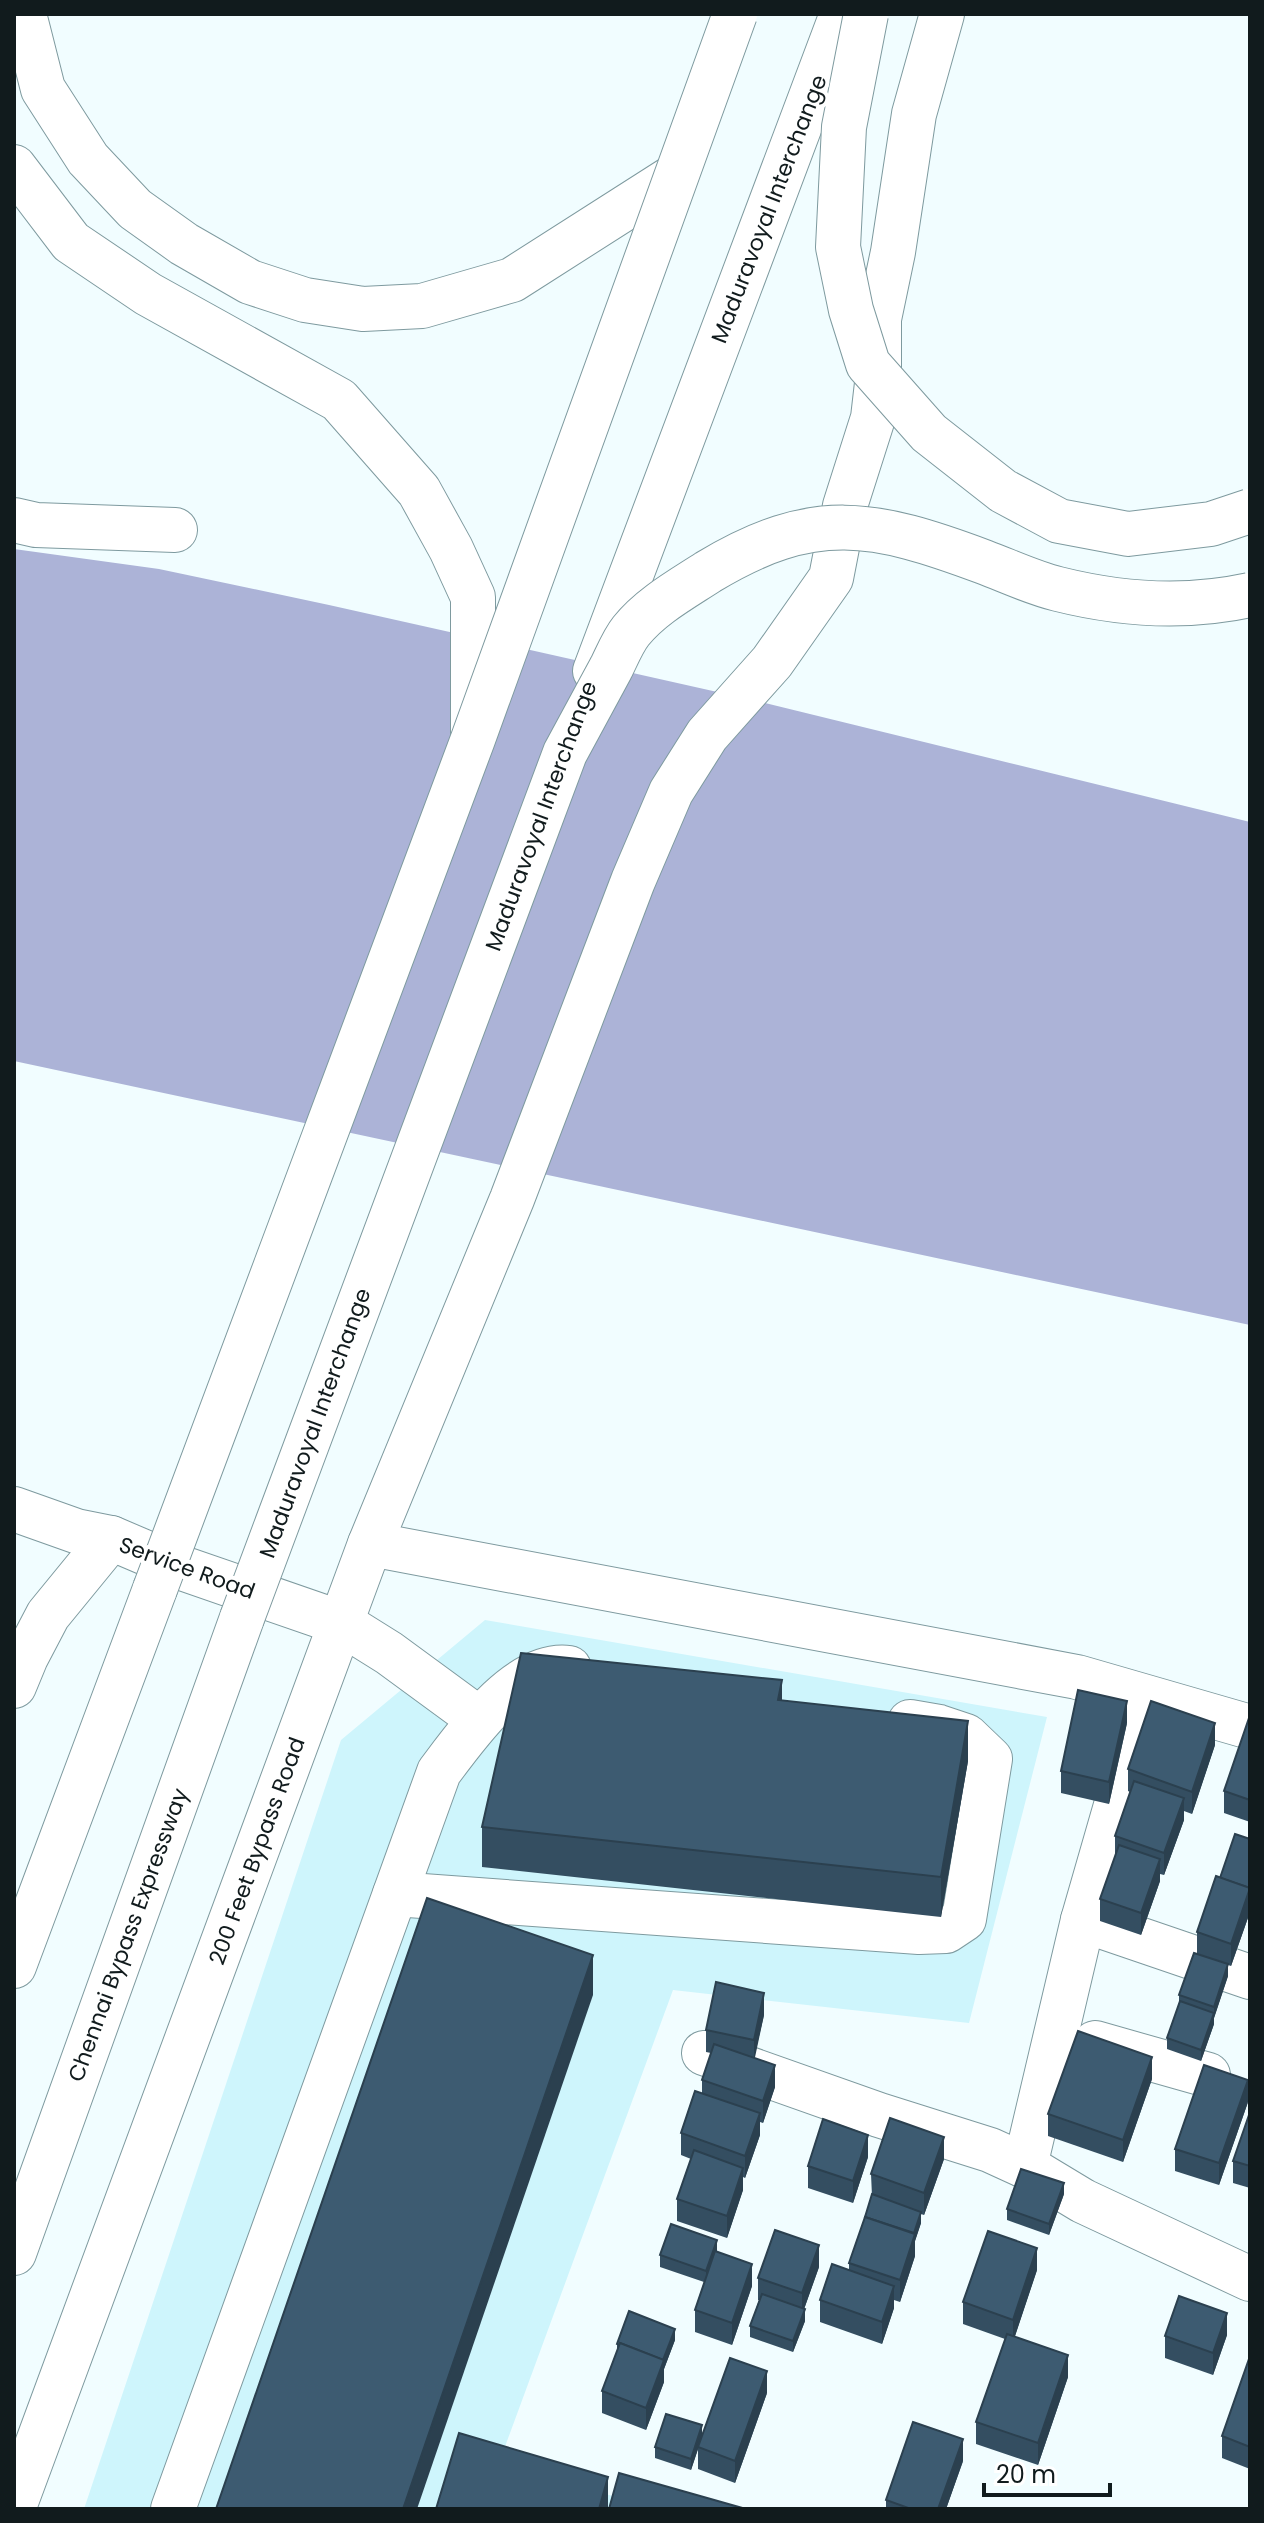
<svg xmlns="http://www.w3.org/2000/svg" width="1264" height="2523" font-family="Poppins,sans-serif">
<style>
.built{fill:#cef5fc}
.water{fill:#acb3d7}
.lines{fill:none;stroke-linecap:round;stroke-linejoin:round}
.minor-casing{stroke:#7e9a9f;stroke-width:46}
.highway-casing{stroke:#7e9a9f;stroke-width:46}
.minor{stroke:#fff;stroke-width:44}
.highway{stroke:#fff;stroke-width:44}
.highway-bridge-casing{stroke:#7e9a9f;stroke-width:46;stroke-linecap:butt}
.highway-bridge{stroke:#fff;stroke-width:44}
.wall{fill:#344e61}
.shaded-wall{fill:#2b404f}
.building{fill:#3d5b71;stroke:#2b404f;stroke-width:2}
.labels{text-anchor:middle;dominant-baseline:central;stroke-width:8;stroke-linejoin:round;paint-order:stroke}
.street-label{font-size:22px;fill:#111b1d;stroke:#fff}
</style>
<rect width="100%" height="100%" fill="#f1fdff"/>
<polygon class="built" points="485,1620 1047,1717 969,2023 673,1990 499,2463 657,2509 84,2509 341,1740"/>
<polygon class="water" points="14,549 159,569 329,605 753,700 1250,822 1250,1325 14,1061"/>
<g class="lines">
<g class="minor-casing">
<g id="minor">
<polyline points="14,520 36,525 175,530"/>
<polyline points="14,1509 76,1531 111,1538 179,1567 341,1623 389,1653 479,1719"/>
<polyline points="370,1544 1077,1677 1250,1727"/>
<polyline points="14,1686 26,1657 48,1615 111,1538"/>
<polyline points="395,1894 919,1932 946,1931 964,1919 990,1759 966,1736 939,1727 910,1722"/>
<polyline points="1083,1920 1250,1977"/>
<polyline points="1095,2043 1208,2075"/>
<polyline points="704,2053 879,2115 990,2150 1025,2166 1083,2201 1250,2279"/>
<polyline points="1025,2166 1083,1920 1147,1698"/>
<polyline points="14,2507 370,1544 512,1199 633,881 671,792 707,735 772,662 831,578 845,506 873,418 879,366 879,319 893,252 914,114 942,14"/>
<path d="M173 2509 439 1772C466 1736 518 1661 569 1668"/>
</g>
</g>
<g class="highway-casing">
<g id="highway">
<polyline points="24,14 43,89 88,159 135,209 184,244 250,282 305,300 363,309 422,306 512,280 675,176"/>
<polyline points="14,167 71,242 148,294 339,400 419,491 451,549 473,597 473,732"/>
<polyline points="595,671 842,14"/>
<polyline points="14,1966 155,1589"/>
<polyline points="14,2253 242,1618"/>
</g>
</g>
<use href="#minor" class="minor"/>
<use href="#highway" class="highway"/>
<g class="highway-bridge-casing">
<g id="highway-bridge">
<polyline points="866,14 844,127 838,247 851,310 868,364 929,433 1003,491 1059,521 1128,534 1211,524 1250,511"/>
<polyline points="155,1589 473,739 735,14"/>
<path d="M242 1618 565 753C580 725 596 696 611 668 617 656 623 641 631 631 651 606 682 589 708 572 814 508 874 521 984 562 1008 571 1033 583 1058 589 1122 605 1186 609 1250 595"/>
</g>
</g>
<use href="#highway-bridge" class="highway-bridge"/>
</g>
<g class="wall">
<polygon points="782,1701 968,1761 941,1917 482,1867 482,1827"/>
<polygon points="1250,1715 1250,1822 1224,1813 1224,1791"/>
<polygon points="1127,1723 1109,1804 1061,1793 1061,1771"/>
<polygon points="1215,1745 1192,1814 1184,1811 1184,1820 1164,1875 1160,1874 1160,1881 1141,1935 1100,1921 1100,1899 1115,1856 1115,1836 1130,1792 1128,1791 1128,1769"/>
<polygon points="1250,1839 1250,1912 1231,1966 1228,1965 1228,1976 1214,2018 1214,2024 1201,2061 1167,2049 1167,2038 1179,2003 1179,1995 1197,1954 1197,1932 1220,1878"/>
<polygon points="764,2015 754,2058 775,2087 763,2123 760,2122 760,2135 745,2178 743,2177 743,2190 727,2238 677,2221 677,2199 691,2159 681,2155 681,2133 702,2093 702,2080 711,2053 706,2052 706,2030"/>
<polygon points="1152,2079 1123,2162 1048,2136 1048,2114"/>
<polygon points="1248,2102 1219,2185 1175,2171 1175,2149"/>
<polygon points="1250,2112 1250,2188 1233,2183 1233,2161"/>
<polygon points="868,2157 853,2203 808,2188 808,2166"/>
<polygon points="944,2159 924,2215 921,2214 921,2223 915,2241 915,2256 900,2302 894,2300 894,2308 882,2344 820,2322 820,2300 849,2270 849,2263 872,2196 871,2174"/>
<polygon points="1064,2194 1049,2235 1007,2220 1007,2209"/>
<polygon points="717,2251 752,2286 732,2345 695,2332 695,2310 704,2282 660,2267 660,2255"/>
<polygon points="819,2267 804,2309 805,2321 793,2352 750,2337 750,2326 759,2300 758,2300 758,2278"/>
<polygon points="1037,2270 1015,2336 1068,2377 1038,2465 976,2444 976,2422 1005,2339 963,2324 963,2302"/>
<polygon points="1227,2335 1213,2375 1165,2358 1165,2336"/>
<polygon points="675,2340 664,2369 664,2382 646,2430 602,2413 602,2391 617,2352 617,2344"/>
<polygon points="1250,2356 1250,2469 1222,2458 1222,2436"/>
<polygon points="767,2393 735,2483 698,2469 698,2449 691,2470 655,2458 655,2447 701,2438"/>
<polygon points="963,2461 946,2509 886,2509 886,2500"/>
</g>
<g class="shaded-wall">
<polygon points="782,1680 782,1720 778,1700"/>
<polygon points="1127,1701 1127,1723 1109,1804 1109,1782"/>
<polygon points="968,1721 968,1761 941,1917 941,1877"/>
<polygon points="1215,1723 1215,1745 1192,1814 1192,1792"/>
<polygon points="1184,1798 1184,1820 1164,1875 1164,1853"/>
<polygon points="1160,1859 1160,1881 1141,1935 1141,1913"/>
<polygon points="1250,1890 1250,1912 1231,1966 1231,1944"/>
<polygon points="593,1955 593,1995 417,2509 403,2509"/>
<polygon points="1228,1964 1228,1976 1214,2018 1214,2007"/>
<polygon points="764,1993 764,2015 754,2062 754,2040"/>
<polygon points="1214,2013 1214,2024 1201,2061 1201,2050"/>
<polygon points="1152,2057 1152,2079 1123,2162 1123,2140"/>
<polygon points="775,2065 775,2087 763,2123 763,2101"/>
<polygon points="1248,2080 1248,2102 1219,2185 1219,2163"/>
<polygon points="760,2113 760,2135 745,2178 745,2156"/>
<polygon points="868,2135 868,2157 853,2203 853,2181"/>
<polygon points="944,2137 944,2159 924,2215 924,2193"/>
<polygon points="743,2168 743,2190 727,2238 727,2216"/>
<polygon points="1064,2183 1064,2194 1049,2235 1049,2224"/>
<polygon points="921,2212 921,2223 915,2241 915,2256 900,2302 900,2280"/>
<polygon points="717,2240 717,2251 706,2283 706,2271"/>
<polygon points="819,2245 819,2267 802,2315 802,2293"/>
<polygon points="1037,2248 1037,2270 1013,2342 1013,2320"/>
<polygon points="752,2264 752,2286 732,2345 732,2323"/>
<polygon points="894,2286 894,2308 882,2344 882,2322"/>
<polygon points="805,2309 805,2321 793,2352 793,2341"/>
<polygon points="1227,2313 1227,2335 1213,2375 1213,2353"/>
<polygon points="675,2329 675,2340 664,2369 664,2382 646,2430 646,2408"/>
<polygon points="1068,2355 1068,2377 1038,2465 1038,2443"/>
<polygon points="767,2371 767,2393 735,2483 735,2461"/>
<polygon points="702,2425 702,2437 691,2470 691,2459"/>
<polygon points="963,2439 963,2461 946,2509 938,2509"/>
<polygon points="608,2477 608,2509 599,2509"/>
</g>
<g class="building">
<polygon points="521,1653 782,1680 778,1700 968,1721 941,1877 482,1827"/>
<polygon points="1078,1690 1127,1701 1109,1782 1061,1771"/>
<polygon points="1151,1701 1215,1723 1192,1792 1128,1769"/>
<polygon points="1250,1715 1250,1800 1224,1791"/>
<polygon points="1134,1781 1184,1798 1164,1853 1115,1836"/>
<polygon points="1235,1834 1250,1839 1250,1888 1220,1878"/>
<polygon points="1119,1845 1160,1859 1141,1913 1100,1899"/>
<polygon points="1216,1876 1250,1888 1231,1944 1197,1932"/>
<polygon points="427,1898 593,1955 403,2509 216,2509"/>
<polygon points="1194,1953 1228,1964 1214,2007 1179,1995"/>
<polygon points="716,1982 764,1993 754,2040 706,2030"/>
<polygon points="1180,2001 1214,2013 1201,2050 1167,2038"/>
<polygon points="1078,2031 1152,2057 1123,2140 1048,2114"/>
<polygon points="714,2044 775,2065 763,2101 702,2080"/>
<polygon points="1204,2065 1248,2080 1219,2163 1175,2149"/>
<polygon points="695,2091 760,2113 745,2156 681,2133"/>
<polygon points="1250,2112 1250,2166 1233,2161"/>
<polygon points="890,2118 944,2137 924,2193 871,2174"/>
<polygon points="823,2119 868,2135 853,2181 808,2166"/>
<polygon points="694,2150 743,2168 727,2216 677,2199"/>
<polygon points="1021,2169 1064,2183 1049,2224 1007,2209"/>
<polygon points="872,2194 921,2212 914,2233 865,2217"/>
<polygon points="865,2217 915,2234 900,2280 849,2263"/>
<polygon points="671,2224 717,2240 706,2271 660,2255"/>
<polygon points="775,2230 819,2245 802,2293 758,2278"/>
<polygon points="988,2231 1037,2248 1013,2320 963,2302"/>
<polygon points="715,2251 752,2264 732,2323 695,2310"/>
<polygon points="832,2264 894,2286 882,2322 820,2300"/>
<polygon points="762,2294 805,2309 793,2341 750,2326"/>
<polygon points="1179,2296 1227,2313 1213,2353 1165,2336"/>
<polygon points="629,2311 675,2329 663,2360 620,2343 620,2345 617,2344"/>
<polygon points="1007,2334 1068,2355 1038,2443 976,2422"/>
<polygon points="620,2343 664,2360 646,2408 602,2391"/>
<polygon points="1250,2356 1250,2447 1222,2436"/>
<polygon points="730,2358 767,2371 735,2461 698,2447"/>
<polygon points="666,2414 702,2425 691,2459 655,2447"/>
<polygon points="913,2422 963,2439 938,2509 911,2509 886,2500"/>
<polygon points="459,2433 608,2477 599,2509 436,2509"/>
<polygon points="619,2473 746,2509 609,2509"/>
</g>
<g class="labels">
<g class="street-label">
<text transform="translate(769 209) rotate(-69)">Maduravoyal Interchange</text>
<text transform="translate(541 816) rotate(-70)">Maduravoyal Interchange</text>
<text transform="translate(315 1423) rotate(-70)">Maduravoyal Interchange</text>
<text transform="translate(187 1568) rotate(20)">Service Road</text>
<text transform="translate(257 1851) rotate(-70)">200 Feet Bypass Road</text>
<text transform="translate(128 1935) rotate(-70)">Chennai Bypass Expressway</text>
</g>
</g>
<rect width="1264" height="2523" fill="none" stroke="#111b1d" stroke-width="32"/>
<path d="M984 2483v12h126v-12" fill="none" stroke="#111b1d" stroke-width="4"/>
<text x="996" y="2483" font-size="24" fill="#111b1d" stroke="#ffffff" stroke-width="6" paint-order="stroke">20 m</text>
</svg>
